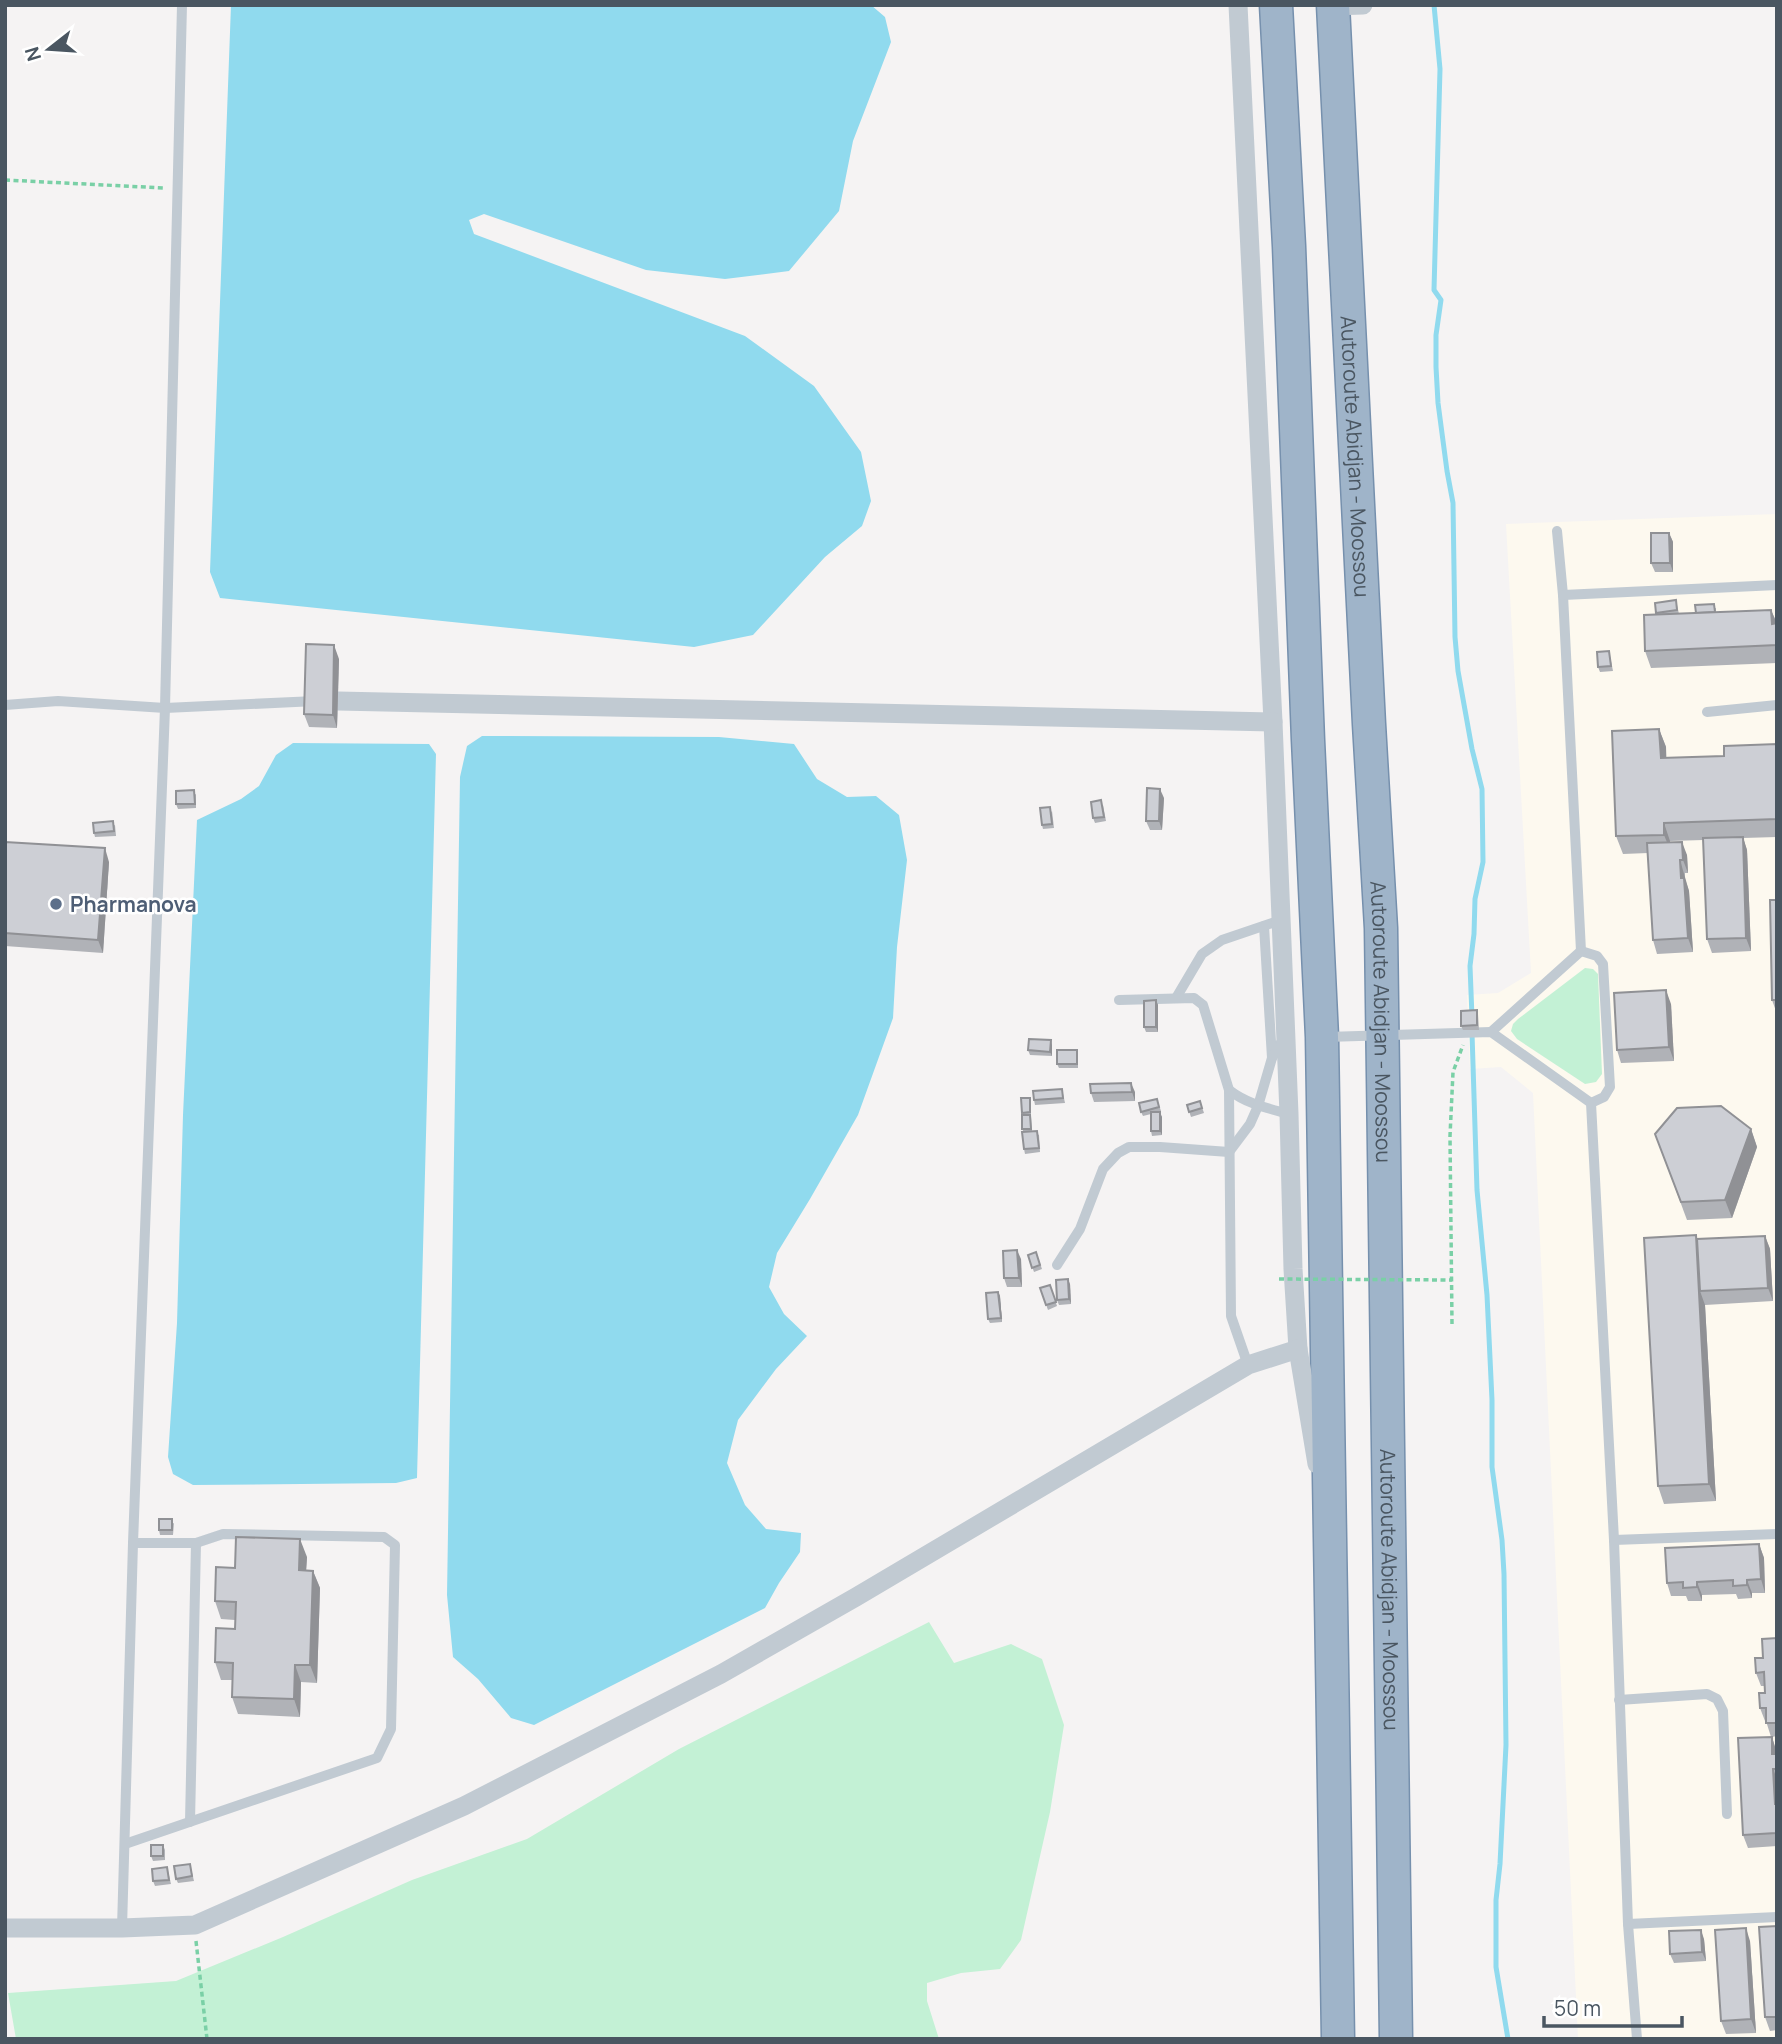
<svg xmlns="http://www.w3.org/2000/svg" width="1782" height="2044" font-family="Manrope,sans-serif">
<style>
.commercial{fill:#fdf9ef}
.green{fill:#c3f1d5}
.water{fill:#90daee}
.lines{fill:none;stroke-linecap:round;stroke-linejoin:round}
.stream{stroke:#90daee;stroke-width:5}
.trunk-casing{stroke:#7690ad;stroke-width:35}
.path{stroke:#7ad0a6;stroke-width:3.5;stroke-dasharray:5 3.5;stroke-linecap:butt}
.service{stroke:#c1cad2;stroke-width:10}
.minor{stroke:#c1cad2;stroke-width:19}
.trunk{stroke:#9fb4c9;stroke-width:32}
.path-bridge{stroke:#7ad0a6;stroke-width:3.5;stroke-dasharray:5 3.5;stroke-linecap:butt}
.wall{fill:#b0b2b7}
.shaded-wall{fill:#909195}
.building{fill:#cdcfd5;stroke:#909195;stroke-width:2}
.service-dot{fill:#5c6f8a;stroke:#fff;stroke-width:2.5}
.labels{text-anchor:middle;dominant-baseline:central;stroke-width:5;stroke-linejoin:round;paint-order:stroke}
.street-label{font-size:21px;fill:#4a5661;stroke:#fff}
.service-label{font-size:21px;font-weight:bold;fill:#4e5e75;stroke:#fff;text-anchor:start}
</style>
<rect width="100%" height="100%" fill="#f5f3f3"/>
<polygon class="commercial" points="1777,514 1777,2039 1578,2039 1533,1093 1501,1067 1470,1069 1467,995 1498,993 1531,973 1506,524"/>
<g class="green">
<polygon points="1585,968 1593,969 1598,974 1602,1074 1596,1082 1585,1084 1517,1039 1511,1031 1513,1024 1518,1019"/>
<polygon points="929,1622 954,1663 1011,1644 1042,1659 1064,1725 1050,1812 1021,1940 1000,1969 961,1973 927,1983 927,2001 939,2039 16,2039 8,1993 176,1981 283,1937 412,1880 527,1839 679,1749"/>
</g>
<g class="water">
<polygon points="231,5 871,5 885,17 891,42 853,141 839,211 789,271 725,279 646,270 484,214 469,220 474,234 745,336 814,386 861,452 871,501 862,526 825,557 753,635 694,647 220,598 210,572"/>
<polygon points="482,736 719,737 794,744 817,779 847,797 876,796 899,815 907,860 897,947 893,1018 858,1115 810,1199 777,1253 769,1287 784,1314 807,1336 776,1369 738,1420 727,1463 745,1505 766,1529 801,1533 800,1552 779,1583 765,1608 534,1725 511,1718 478,1679 453,1657 447,1595 460,777 467,746"/>
<polygon points="293,743 429,744 436,754 417,1478 396,1483 193,1485 173,1474 168,1457 177,1323 183,1115 197,820 241,799 259,786 276,755"/>
</g>
<g class="lines">
<g class="stream">
<polyline points="1434,5 1440,69 1434,290 1441,300 1436,335 1436,367 1438,403 1447,471 1453,503 1455,637 1458,671 1472,749 1482,789 1483,862 1475,899 1474,934 1470,966 1472,1017"/>
<polyline points="1472,1033 1477,1190 1487,1295 1492,1400 1492,1467 1502,1540 1504,1574 1506,1745 1500,1864 1496,1900 1496,1967 1508,2039"/>
</g>
<g class="trunk-casing">
<g id="trunk">
<polyline points="1276,5 1289,246 1308,740 1322,1037 1338,2039"/>
<path id="s1" d="M1333 5 1369 724 1381 928 1396 2039"/>
</g>
</g>
<g class="path">
<polyline points="5,180 164,188"/>
<polyline points="1452,1324 1450,1136 1453,1072 1463,1045"/>
<polyline points="196,1941 207,2039"/>
</g>
<g class="service">
<polyline points="1557,531 1563,595 1581,951"/>
<polyline points="1563,595 1777,585"/>
<polyline points="5,705 58,701 165,708 316,701"/>
<polyline points="1707,712 1777,705"/>
<polyline points="1264,926 1272,1058"/>
<polyline points="1581,951 1597,956 1603,964 1610,1087 1604,1097 1591,1103"/>
<polyline points="1176,998 1202,954 1222,940 1281,920"/>
<polyline points="1119,1000 1194,998 1203,1005 1229,1090 1231,1316 1248,1365"/>
<polyline points="1491,1032 1581,951"/>
<polyline points="1326,1037 1491,1032 1591,1103 1614,1540 1628,1924 1637,2039"/>
<path d="M1229 1090C1247 1104 1267 1108 1289 1114"/>
<polyline points="1057,1265 1080,1229 1103,1169 1118,1153 1129,1147 1160,1147 1229,1152 1250,1124 1258,1106 1272,1058 1283,1039"/>
<polyline points="1614,1540 1777,1534"/>
<polyline points="1619,1700 1707,1694 1717,1699 1723,1711 1727,1814"/>
<polyline points="190,1822 196,1543"/>
<polyline points="125,1844 377,1758 391,1729 395,1545 384,1537 223,1534 196,1543 133,1543"/>
<polyline points="1628,1924 1777,1917"/>
<polyline points="122,1928 133,1543 165,708 182,5"/>
</g>
<g class="minor">
<polyline points="1238,5 1273,722 1289,1114 1293,1269 1298,1349 1317,1464"/>
<polyline points="1333,6 1363,5"/>
<polyline points="338,701 1273,722"/>
<polyline points="5,1928 122,1928 195,1925 464,1806 721,1674 856,1597 1248,1365 1298,1349"/>
</g>
<use href="#trunk" class="trunk"/>
<polyline class="path-bridge" points="1279,1279 1452,1280"/>
</g>
<g class="wall">
<polygon points="1669,533 1673,542 1673,572 1655,572 1651,563"/>
<polygon points="1655,603 1677,605 1679,614 1696,613 1716,608 1716,612 1771,610 1777,623 1777,663 1651,668 1645,651 1657,614"/>
<polygon points="1609,651 1613,671 1600,672 1598,667"/>
<polygon points="339,659 337,728 309,727 304,714"/>
<polygon points="1659,729 1666,747 1666,758 1724,756 1777,744 1777,837 1743,838 1747,850 1751,951 1712,953 1707,939 1703,840 1670,841 1670,842 1687,855 1688,873 1685,873 1685,879 1689,891 1693,952 1657,954 1653,940 1648,853 1623,854 1616,836"/>
<polygon points="196,794 196,808 178,809 176,804"/>
<polygon points="1164,798 1162,830 1150,830 1146,821"/>
<polygon points="1103,805 1106,821 1095,823 1093,818"/>
<polygon points="1052,811 1054,828 1043,829 1042,825"/>
<polygon points="115,825 116,836 95,837 94,833"/>
<polygon points="5,842 109,862 103,953 5,946"/>
<polygon points="1777,900 1777,1014 1772,1000"/>
<polygon points="1156,1000 1158,1005 1158,1032 1146,1032 1144,1027"/>
<polygon points="1671,1004 1674,1061 1621,1063 1617,1050"/>
<polygon points="1477,1010 1478,1014 1479,1030 1463,1030 1461,1026"/>
<polygon points="1052,1045 1052,1056 1030,1055 1028,1050"/>
<polygon points="1077,1050 1078,1055 1078,1068 1059,1068 1057,1064"/>
<polygon points="1062,1089 1065,1103 1035,1105 1034,1100"/>
<polygon points="1135,1092 1135,1101 1094,1102 1091,1093"/>
<polygon points="1030,1098 1031,1102 1031,1117 1032,1131 1039,1135 1040,1152 1025,1154 1024,1149 1022,1113"/>
<polygon points="1157,1099 1161,1111 1157,1112 1162,1117 1162,1135 1152,1136 1151,1131 1151,1114 1143,1116 1141,1112"/>
<polygon points="1200,1101 1204,1113 1191,1117 1187,1105"/>
<polygon points="1751,1129 1757,1147 1732,1218 1687,1220 1655,1134"/>
<polygon points="1765,1236 1770,1249 1773,1301 1705,1305 1716,1501 1664,1504 1658,1486 1697,1239"/>
<polygon points="1036,1252 1042,1269 1034,1272 1028,1255"/>
<polygon points="1021,1259 1022,1287 1007,1287 1004,1278"/>
<polygon points="1070,1284 1071,1304 1059,1305 1057,1300"/>
<polygon points="1050,1285 1057,1306 1048,1310 1040,1288"/>
<polygon points="998,1292 1000,1296 1002,1322 990,1323 988,1319"/>
<polygon points="174,1523 173,1535 160,1535 159,1530"/>
<polygon points="1759,1544 1764,1558 1765,1593 1752,1593 1752,1598 1738,1599 1736,1594 1702,1595 1702,1601 1688,1601 1686,1596 1671,1596 1667,1583"/>
<polygon points="307,1557 306,1570 313,1571 320,1588 317,1683 301,1682 300,1717 238,1714 232,1697 232,1680 221,1680 215,1662 235,1629 235,1620 221,1619 215,1601 235,1568"/>
<polygon points="1777,1638 1777,1736 1772,1737 1777,1754 1777,1846 1748,1848 1743,1835 1771,1737 1766,1721 1765,1721 1760,1708 1765,1693 1764,1686 1761,1686 1756,1673 1763,1658"/>
<polygon points="163,1845 165,1850 165,1860 153,1861 151,1856"/>
<polygon points="190,1864 194,1881 178,1883 176,1879"/>
<polygon points="167,1867 171,1884 155,1886 153,1881"/>
<polygon points="1777,1926 1777,2030 1770,2031 1765,2017"/>
<polygon points="1704,1939 1706,1961 1674,1963 1670,1954"/>
<polygon points="1750,1941 1756,2033 1726,2034 1721,2021"/>
</g>
<g class="shaded-wall">
<polygon points="1669,533 1673,542 1673,572 1670,563"/>
<polygon points="1771,610 1777,624 1772,624"/>
<polygon points="334,645 339,659 337,728 333,715"/>
<polygon points="1659,729 1666,747 1667,776 1661,758"/>
<polygon points="1160,789 1164,798 1162,830 1159,821"/>
<polygon points="1664,823 1670,841 1671,852 1664,835"/>
<polygon points="1743,837 1747,850 1751,951 1746,938"/>
<polygon points="1682,842 1687,855 1688,873 1683,860"/>
<polygon points="105,848 109,862 103,953 98,940"/>
<polygon points="1680,860 1689,891 1693,952 1688,938 1681,878"/>
<polygon points="1666,990 1671,1004 1674,1061 1669,1047"/>
<polygon points="1156,1000 1158,1005 1158,1032 1156,1027"/>
<polygon points="1051,1040 1052,1045 1052,1056 1050,1052"/>
<polygon points="1131,1083 1135,1092 1135,1101 1132,1092"/>
<polygon points="1160,1112 1162,1117 1162,1135 1160,1131"/>
<polygon points="1751,1129 1757,1147 1732,1218 1725,1200"/>
<polygon points="1696,1235 1702,1252 1700,1291 1705,1305 1716,1501 1709,1484"/>
<polygon points="1765,1236 1770,1249 1773,1301 1768,1288"/>
<polygon points="1017,1250 1021,1259 1022,1287 1019,1278"/>
<polygon points="1068,1279 1070,1284 1071,1304 1069,1299"/>
<polygon points="998,1292 1000,1296 1002,1322 1001,1318"/>
<polygon points="300,1539 307,1557 305,1588 299,1570"/>
<polygon points="1759,1544 1764,1558 1765,1593 1761,1579"/>
<polygon points="313,1571 320,1588 317,1683 310,1665"/>
<polygon points="1747,1580 1752,1593 1752,1598 1747,1585"/>
<polygon points="1697,1582 1702,1595 1702,1601 1697,1587"/>
<polygon points="295,1665 301,1682 300,1717 294,1699"/>
<polygon points="1772,1737 1776,1750 1777,1766 1772,1754"/>
<polygon points="1773,1769 1777,1779 1777,1808 1775,1804"/>
<polygon points="1746,1928 1750,1941 1756,2033 1751,2019"/>
<polygon points="1701,1930 1704,1939 1706,1961 1702,1952"/>
</g>
<g class="building">
<polygon points="1651,533 1669,533 1670,563 1651,563"/>
<polygon points="1676,600 1677,610 1656,613 1655,603"/>
<polygon points="1714,604 1715,612 1696,613 1695,605"/>
<polygon points="1771,610 1772,624 1777,623 1777,645 1645,651 1644,615"/>
<polygon points="306,644 334,645 333,715 304,714"/>
<polygon points="1609,651 1611,666 1598,667 1597,652"/>
<polygon points="1659,729 1661,758 1724,756 1724,746 1777,744 1777,819 1664,823 1664,835 1616,836 1612,731"/>
<polygon points="1147,788 1160,789 1159,821 1146,821"/>
<polygon points="194,790 195,804 176,804 176,791"/>
<polygon points="1101,800 1104,817 1093,818 1091,802"/>
<polygon points="1050,807 1052,824 1042,825 1040,808"/>
<polygon points="113,821 114,831 94,833 93,823"/>
<polygon points="1743,837 1746,938 1707,939 1703,838"/>
<polygon points="5,842 105,848 98,940 5,933"/>
<polygon points="1682,842 1683,860 1680,860 1681,878 1684,878 1688,938 1653,940 1647,843"/>
<polygon points="1770,900 1777,900 1777,1000 1772,1000"/>
<polygon points="1666,990 1669,1047 1617,1050 1614,993"/>
<polygon points="1156,1000 1156,1027 1144,1027 1144,1001"/>
<polygon points="1477,1010 1477,1025 1461,1026 1461,1011"/>
<polygon points="1029,1039 1051,1040 1050,1052 1028,1050"/>
<rect x="1057" y="1050" width="20" height="14"/>
<polygon points="1131,1083 1132,1092 1091,1093 1090,1084"/>
<polygon points="1062,1089 1063,1098 1034,1100 1033,1091"/>
<polygon points="1021,1098 1030,1098 1030,1112 1022,1113"/>
<polygon points="1157,1099 1159,1107 1141,1112 1139,1103"/>
<polygon points="1200,1101 1202,1108 1189,1112 1187,1105"/>
<polygon points="1721,1106 1751,1129 1725,1200 1681,1202 1655,1134 1677,1108"/>
<rect x="1151" y="1112" width="9" height="19"/>
<polygon points="1022,1115 1030,1115 1031,1129 1022,1129"/>
<polygon points="1037,1131 1039,1148 1024,1149 1022,1132"/>
<polygon points="1696,1235 1709,1484 1658,1486 1644,1238"/>
<polygon points="1765,1236 1768,1288 1700,1291 1697,1239"/>
<polygon points="1017,1250 1019,1278 1004,1278 1003,1251"/>
<polygon points="1036,1252 1040,1265 1032,1268 1028,1255"/>
<polygon points="1068,1279 1069,1299 1057,1300 1056,1280"/>
<polygon points="1050,1285 1056,1302 1046,1305 1040,1288"/>
<polygon points="998,1292 1001,1318 988,1319 986,1293"/>
<rect x="159" y="1519" width="13" height="11"/>
<polygon points="236,1537 300,1539 299,1570 313,1571 310,1665 295,1665 294,1699 232,1697 233,1663 215,1662 216,1628 235,1629 236,1602 215,1601 216,1567 235,1568"/>
<polygon points="1759,1544 1761,1579 1747,1580 1747,1585 1733,1586 1733,1580 1697,1582 1697,1587 1683,1588 1683,1582 1667,1583 1665,1548"/>
<polygon points="1777,1638 1777,1723 1766,1723 1766,1708 1760,1708 1759,1693 1765,1693 1764,1672 1756,1673 1755,1658 1763,1658 1762,1639"/>
<polygon points="1772,1737 1772,1754 1777,1754 1777,1769 1773,1769 1775,1804 1777,1804 1776,1833 1743,1835 1738,1738"/>
<rect x="151" y="1845" width="12" height="11"/>
<polygon points="190,1864 192,1876 176,1879 174,1866"/>
<polygon points="167,1867 169,1880 153,1881 152,1869"/>
<polygon points="1777,1926 1777,2017 1765,2017 1759,1927"/>
<polygon points="1746,1928 1751,2019 1721,2021 1715,1930"/>
<polygon points="1701,1930 1702,1952 1670,1954 1669,1931"/>
</g>
<circle class="service-dot" cx="56" cy="904" r="7"/>
<g class="labels">
<g class="street-label">
<text stroke="none"><textPath href="#s1" startOffset="452">Autoroute Abidjan - Moossou</textPath></text>
<text stroke="none"><textPath href="#s1" startOffset="1018">Autoroute Abidjan - Moossou</textPath></text>
<text stroke="none"><textPath href="#s1" startOffset="1586">Autoroute Abidjan - Moossou</textPath></text>
</g>
<g class="service-label">
<text x="70" y="904">Pharmanova</text>
</g>
</g>
<rect width="1782" height="2044" fill="none" stroke="#4a5661" stroke-width="14"/>
<g transform="translate(49 49) rotate(253)" stroke="#ffffff" stroke-width="5" paint-order="stroke">
<path d="M0-5L12 26L0 18L-12 26Z" fill="#4a5661"/>
<text y="-10" font-size="19" font-weight="bold" text-anchor="middle" fill="#4a5661">N</text>
</g>
<path d="M1544 2016v10h138v-10" fill="none" stroke="#4a5661" stroke-width="3.5"/>
<text x="1554" y="2016" font-size="21" fill="#4a5661" stroke="#ffffff" stroke-width="5" paint-order="stroke">50 m</text>
</svg>
